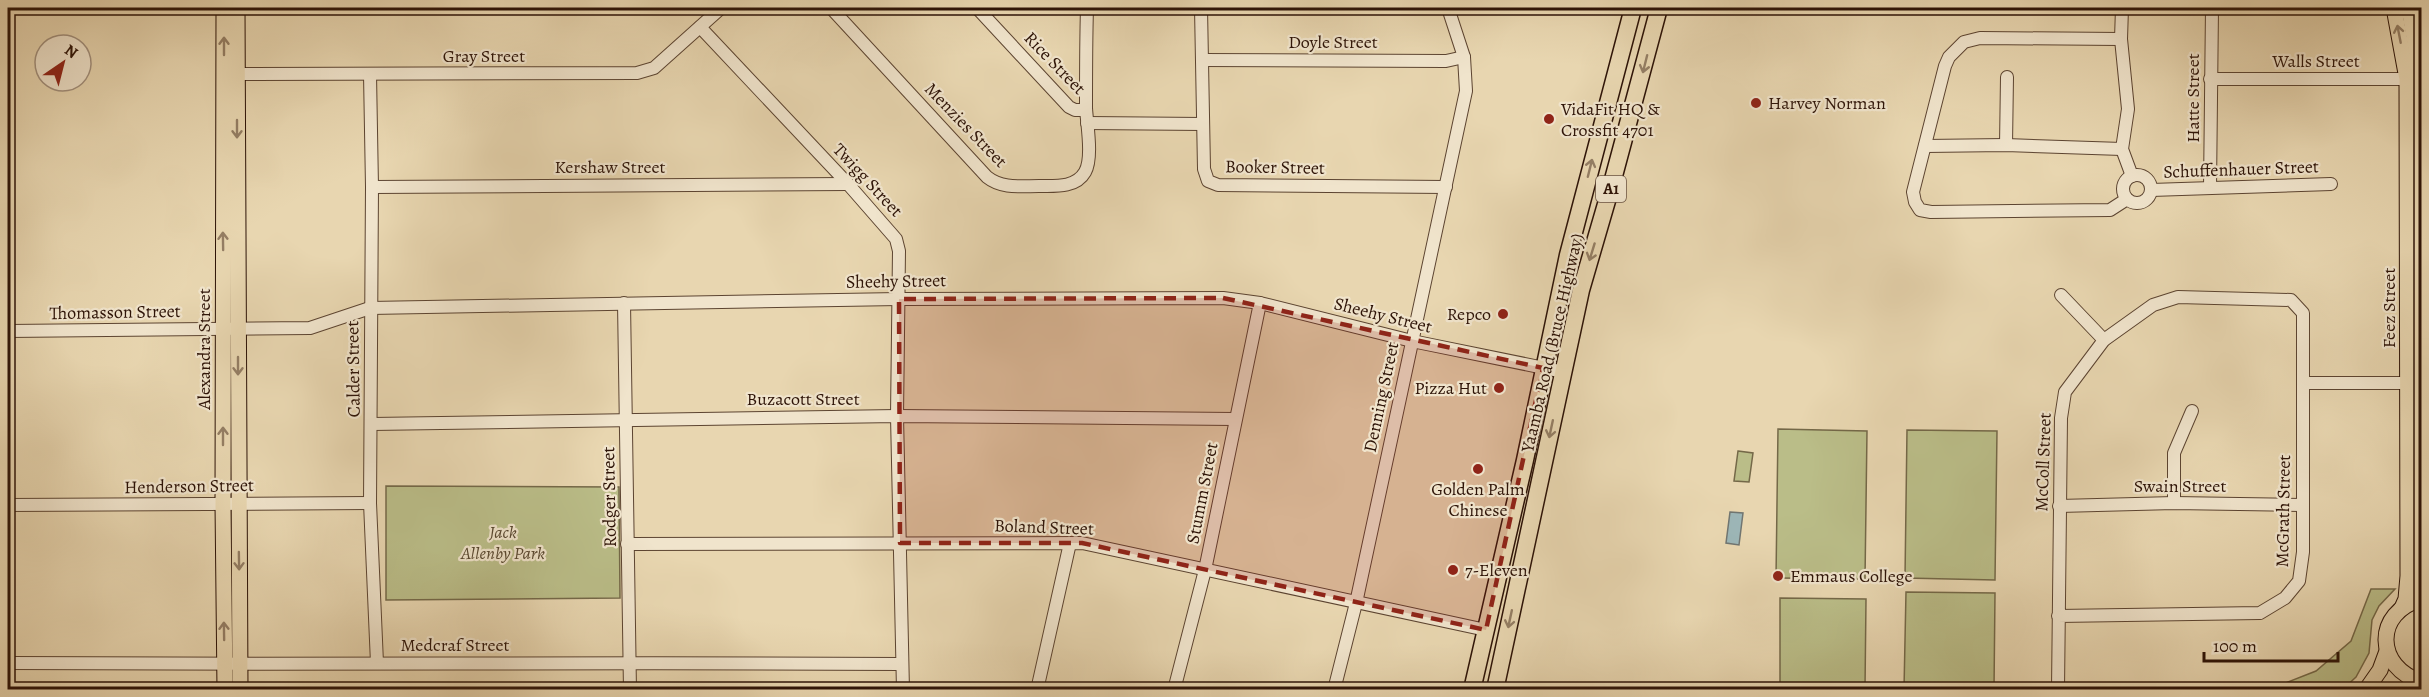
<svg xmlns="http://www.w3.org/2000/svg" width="2429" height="697" font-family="Alegreya,serif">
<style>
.green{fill:#babd88;stroke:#746848;stroke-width:1.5}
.water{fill:#9cb6b7;stroke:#707571;stroke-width:1.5}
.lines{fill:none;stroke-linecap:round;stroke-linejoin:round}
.minor-casing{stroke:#5c4431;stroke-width:14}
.major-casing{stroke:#2d1307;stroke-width:17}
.highway-casing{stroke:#2d1307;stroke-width:19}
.minor{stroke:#f0e4cc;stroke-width:12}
.major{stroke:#e8d6b0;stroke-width:15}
.highway{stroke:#e8d6b0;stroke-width:16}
.oneway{stroke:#947e64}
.marked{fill:#8f2418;fill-opacity:0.2;stroke:#8f2418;stroke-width:4.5;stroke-dasharray:12 8;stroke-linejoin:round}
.poi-dot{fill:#8f2418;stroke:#f0e4cc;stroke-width:2}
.labels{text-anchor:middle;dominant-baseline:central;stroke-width:4.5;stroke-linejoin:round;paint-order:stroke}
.shield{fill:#f0e4cc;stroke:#685242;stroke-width:1.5}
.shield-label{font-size:16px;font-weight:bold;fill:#2d1307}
.street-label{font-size:18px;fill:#2d1307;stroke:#f0e4cc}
.poi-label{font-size:18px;fill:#2d1307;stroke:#f0e4cc;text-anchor:start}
.park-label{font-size:18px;font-style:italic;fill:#57462e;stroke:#f0e4cc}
</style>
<rect width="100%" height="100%" fill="#e8d6b0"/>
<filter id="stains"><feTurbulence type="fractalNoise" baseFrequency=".00333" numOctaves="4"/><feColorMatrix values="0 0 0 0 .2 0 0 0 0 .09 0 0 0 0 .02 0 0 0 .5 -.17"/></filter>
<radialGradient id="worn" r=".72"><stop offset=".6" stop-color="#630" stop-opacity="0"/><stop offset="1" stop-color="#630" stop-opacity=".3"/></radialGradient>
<g class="green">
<polygon points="1778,429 1867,431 1865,579 1776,578"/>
<polygon points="1907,430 1997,431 1995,580 1905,578"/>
<polygon points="1738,451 1753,453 1749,482 1734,481"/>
<polygon points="386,486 619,487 620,598 386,600"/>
<polygon points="2371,589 2395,589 2379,606 2372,620 2369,653 2356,677 2343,689 2270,689 2316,671 2351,641"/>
<polygon points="1906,592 1995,593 1994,689 1904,689"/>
<polygon points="1780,598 1866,599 1865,689 1780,689"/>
</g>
<polygon class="water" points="1730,512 1743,513 1739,545 1726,543"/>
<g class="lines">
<g class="minor-casing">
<g id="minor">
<path d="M831 8 987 177C1002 189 1021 186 1039 186 1055 186 1076 188 1085 172 1093 158 1087 125 1086 108 1086 75 1086 41 1087 8"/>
<polyline points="977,8 1069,107 1075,110 1086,110"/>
<polyline points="1201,8 1204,169 1208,181 1218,185 1446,187"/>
<polyline points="2122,8 2121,39 2128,109 2122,149 2132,176"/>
<polyline points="700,27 848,184 896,239 899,251 897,416 903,690"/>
<polyline points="2121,39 1980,38 1964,42 1949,57 1945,66 1913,192 1915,202 1920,210 1931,212 2110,210 2127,199"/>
<polyline points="1202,60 1446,61 1464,57"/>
<polyline points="228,74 637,73 654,68 721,8"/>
<polyline points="370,74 372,187 370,503 377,663"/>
<polyline points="2210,79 2416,79"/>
<polyline points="1087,123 1203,124"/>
<polyline points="2006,145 2007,77"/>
<polyline points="1925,146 2006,145 2122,149"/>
<circle cx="2137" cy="189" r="14"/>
<polyline points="372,187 848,184"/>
<polyline points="2210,188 2212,8"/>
<polyline points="2151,190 2331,184"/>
<polyline points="2061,295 2104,340"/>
<polyline points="624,303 630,690"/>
<polyline points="8,331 310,328 370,308 899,299 1223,298 1260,303 1412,341 1564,372"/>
<polyline points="2303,383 2415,383"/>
<polyline points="372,424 897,416 1235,419"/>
<polyline points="2174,503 2174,453 2192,411"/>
<polyline points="8,505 370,503"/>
<polyline points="2059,506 2174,503 2302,505"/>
<polyline points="627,544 1082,543 1486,630"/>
<polyline points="2058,616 2260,613 2285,598 2299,581 2303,552 2303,313 2291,300 2178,297 2153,305 2104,340 2065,392 2061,418 2058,690"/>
<path d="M8 663C306 665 604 662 902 664"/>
<polyline points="1037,690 1070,543"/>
<polyline points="1174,690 1205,570 1260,303"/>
<polyline points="1334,690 1356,603 1466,91 1464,57 1448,8"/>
</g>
</g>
<g class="major-casing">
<g id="major">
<polyline points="224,8 223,504 225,690"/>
<polyline points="237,8 240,690"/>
<polyline points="2394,8 2407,79 2408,576 2406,599 2402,608"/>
<polyline points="2409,8 2421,79 2422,580"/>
<path d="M2422 599C2373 612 2375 668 2422 682"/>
<polyline points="2366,690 2380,670 2387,651"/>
</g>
</g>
<g class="highway-casing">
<g id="highway">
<polyline points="1472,690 1525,460 1568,255 1633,8"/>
<polyline points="1495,690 1581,290 1611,187 1659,8"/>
</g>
</g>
<use href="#minor" class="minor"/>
<use href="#major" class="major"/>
<use href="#highway" class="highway"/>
</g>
<defs><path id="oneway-shaft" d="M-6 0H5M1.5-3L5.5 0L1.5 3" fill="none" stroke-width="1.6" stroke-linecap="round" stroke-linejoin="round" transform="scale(1.5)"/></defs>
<g class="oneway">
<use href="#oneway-shaft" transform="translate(2399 34) rotate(-101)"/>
<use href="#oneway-shaft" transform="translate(224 46) rotate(-90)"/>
<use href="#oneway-shaft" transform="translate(1645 64) rotate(104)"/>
<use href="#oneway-shaft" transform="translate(237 129) rotate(90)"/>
<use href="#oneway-shaft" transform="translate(1590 168) rotate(-76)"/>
<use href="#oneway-shaft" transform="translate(223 241) rotate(-91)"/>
<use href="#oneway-shaft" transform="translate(1592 252) rotate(107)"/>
<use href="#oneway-shaft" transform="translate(238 366) rotate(90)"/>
<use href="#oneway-shaft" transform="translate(1551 429) rotate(102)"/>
<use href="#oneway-shaft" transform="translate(223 436) rotate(-90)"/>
<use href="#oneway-shaft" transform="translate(239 561) rotate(89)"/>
<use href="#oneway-shaft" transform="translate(1510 619) rotate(102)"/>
<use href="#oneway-shaft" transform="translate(224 631) rotate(-91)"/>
</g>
<path class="marked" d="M1223 298 1543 368 1486 630 1082 543H900L899 299Z"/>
<g class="poi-dot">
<circle cx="1756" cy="103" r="6"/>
<circle cx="1549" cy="119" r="6"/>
<circle cx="1503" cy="314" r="6"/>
<circle cx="1499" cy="388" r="6"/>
<circle cx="1478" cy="469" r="6"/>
<circle cx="1453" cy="570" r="6"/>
<circle cx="1778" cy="576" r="6"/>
</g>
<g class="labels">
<rect class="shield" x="1596" y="176" width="30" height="26" rx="4.5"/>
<g class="shield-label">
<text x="1611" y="189">A1</text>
</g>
<g class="street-label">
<text x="1333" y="42">Doyle Street</text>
<text x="484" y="56">Gray Street</text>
<text x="2316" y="61">Walls Street</text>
<text transform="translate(1055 63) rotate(46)">Rice Street</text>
<text transform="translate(2193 98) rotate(-90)">Hatte Street</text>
<text transform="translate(966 125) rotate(46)">Menzies Street</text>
<text x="610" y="167">Kershaw Street</text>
<text transform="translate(1275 167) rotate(1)">Booker Street</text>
<text transform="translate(2241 169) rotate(-2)">Schuffenhauer Street</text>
<text transform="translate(868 180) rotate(47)">Twigg Street</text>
<text transform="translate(896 281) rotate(-1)">Sheehy Street</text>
<text transform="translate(2389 308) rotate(-90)">Feez Street</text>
<text transform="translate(115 312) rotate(-1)">Thomasson Street</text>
<text transform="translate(1383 315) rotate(14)">Sheehy Street</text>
<text transform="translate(1552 343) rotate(-77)">Yaamba Road (Bruce Highway)</text>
<text transform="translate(204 349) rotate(-90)">Alexandra Street</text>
<text transform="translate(353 369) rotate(-91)">Calder Street</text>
<text transform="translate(1381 397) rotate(-78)">Denning Street</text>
<text x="803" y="399">Buzacott Street</text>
<text transform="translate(2043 462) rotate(-88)">McColl Street</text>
<text transform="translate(189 486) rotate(-1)">Henderson Street</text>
<text x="2180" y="486">Swain Street</text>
<text transform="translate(1202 493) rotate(-79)">Stumm Street</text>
<text transform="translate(609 497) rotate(-91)">Rodger Street</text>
<text transform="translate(2283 511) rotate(-89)">McGrath Street</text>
<text transform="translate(1044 527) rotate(2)">Boland Street</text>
<text x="455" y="645">Medcraf Street</text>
</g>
<g class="poi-label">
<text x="1768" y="103">Harvey Norman</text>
<text x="1561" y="109">VidaFit HQ &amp;<tspan x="1561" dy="21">Crossfit 4701</tspan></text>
<text x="1491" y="314" text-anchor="end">Repco</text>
<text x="1487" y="388" text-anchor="end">Pizza Hut</text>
<text x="1478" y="489" text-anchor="middle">Golden Palm<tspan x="1478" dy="21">Chinese</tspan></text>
<text x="1465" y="570">7-Eleven</text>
<text x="1790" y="576">Emmaus College</text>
</g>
<g class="park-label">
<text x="503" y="532">Jack<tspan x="503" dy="21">Allenby Park</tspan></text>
</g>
</g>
<rect width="2429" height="697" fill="none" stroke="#e8d6b0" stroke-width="30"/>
<rect x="9" y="9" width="2411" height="679" fill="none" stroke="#2d1307" stroke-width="3"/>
<rect x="15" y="15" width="2399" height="667" fill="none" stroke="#2d1307" stroke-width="1.5"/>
<g transform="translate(63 63) rotate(35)"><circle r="28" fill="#f0e4cc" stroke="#a2907d" stroke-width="1.5"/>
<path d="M0-4.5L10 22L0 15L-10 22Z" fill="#8f2418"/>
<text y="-9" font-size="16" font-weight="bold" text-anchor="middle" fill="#2d1307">N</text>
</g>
<path d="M2204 652v9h134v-9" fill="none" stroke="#2d1307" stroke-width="3"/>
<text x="2213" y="652" font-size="18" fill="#2d1307" stroke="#f0e4cc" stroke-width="4.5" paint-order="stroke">100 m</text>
<rect width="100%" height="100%" filter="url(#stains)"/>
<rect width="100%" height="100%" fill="url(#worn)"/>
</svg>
